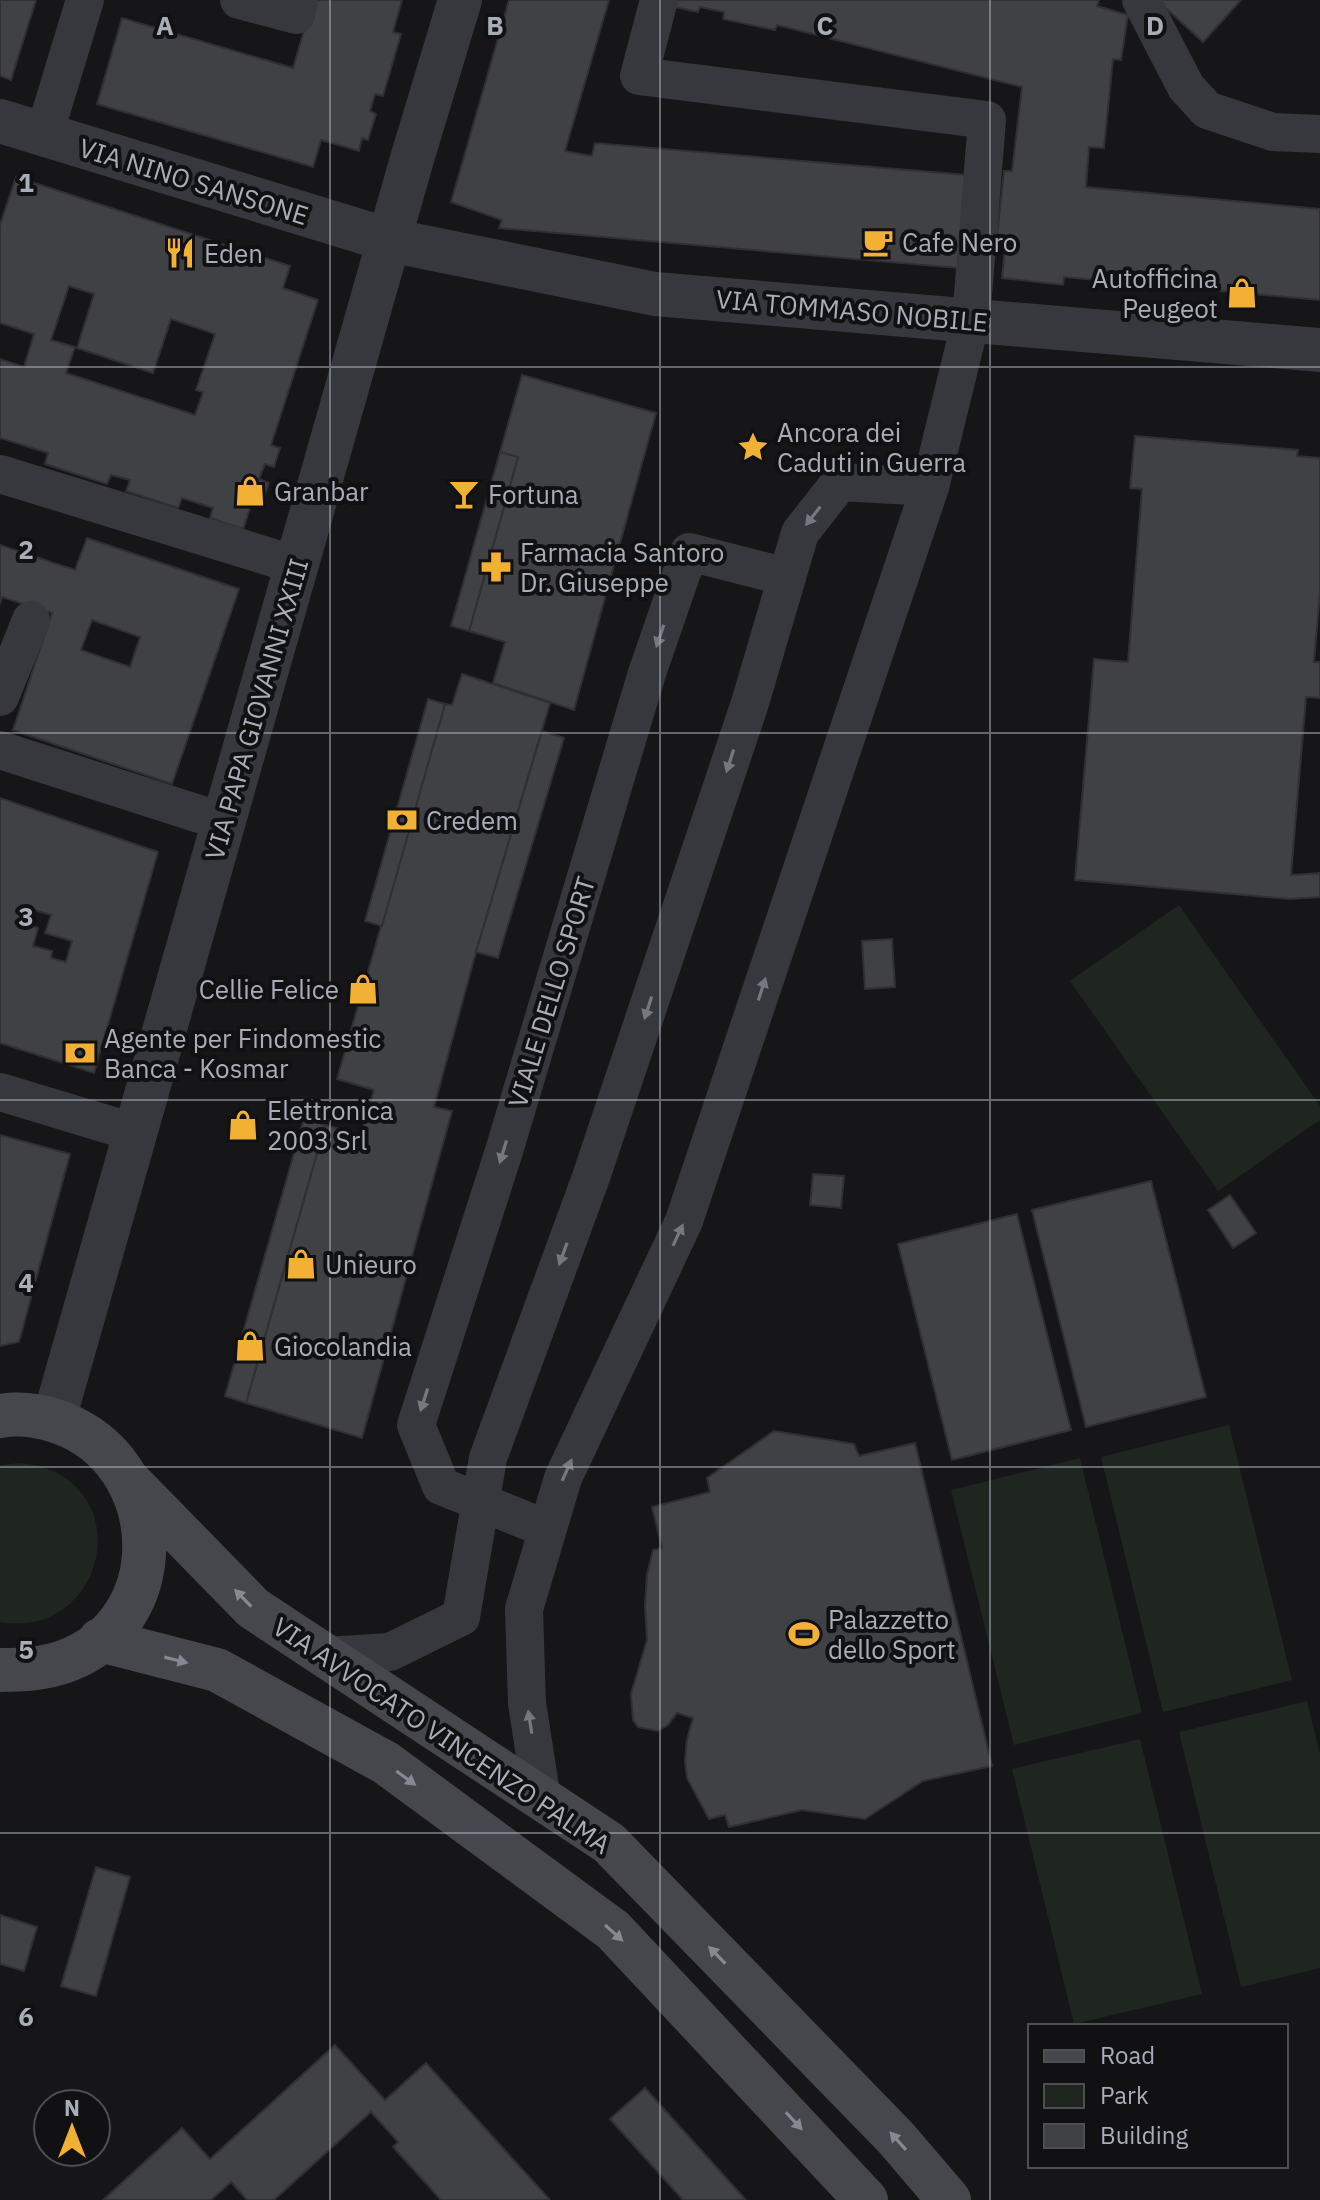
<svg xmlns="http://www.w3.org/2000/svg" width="1320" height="2200" font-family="'IBM Plex Sans',sans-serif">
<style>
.green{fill:#1e261f}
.building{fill:#404145;stroke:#303034;stroke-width:2;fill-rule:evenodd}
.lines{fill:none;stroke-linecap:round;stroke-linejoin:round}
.minor{stroke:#37383d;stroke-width:38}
.tertiary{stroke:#37383d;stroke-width:44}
.secondary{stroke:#45474d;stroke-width:44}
.oneway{fill:#757881}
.oneway2{fill:#858993}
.grid{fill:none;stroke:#a8adb8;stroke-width:2;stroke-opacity:0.55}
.labels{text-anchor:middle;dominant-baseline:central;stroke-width:8;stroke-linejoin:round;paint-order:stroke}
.street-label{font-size:26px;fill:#a8adb8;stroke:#111113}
.poi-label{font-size:26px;fill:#a8adb8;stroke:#111113;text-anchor:start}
.grid-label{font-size:26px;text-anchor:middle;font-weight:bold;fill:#a8adb8;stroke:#111113;stroke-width:8;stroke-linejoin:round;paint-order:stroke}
</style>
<rect width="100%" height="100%" fill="#161618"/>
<g class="green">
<polygon points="1179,905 1320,1106 1320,1120 1218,1191 1070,981"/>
<polygon points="1229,1425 1292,1680 1163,1712 1101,1457"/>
<polygon points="1080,1458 1142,1713 1014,1745 951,1490"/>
<path d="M20 1463C28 1464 37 1465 45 1468 137 1500 100 1640 0 1622V1465Z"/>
<polygon points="1307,1701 1320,1754 1320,1968 1241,1987 1179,1732"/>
<polygon points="1140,1739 1202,1994 1074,2024 1012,1769"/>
</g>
<g class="building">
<polygon points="0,0 36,0 11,80 0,76"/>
<polygon points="313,0 402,0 393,32 401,34 383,96 375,94 370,111 376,114 368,140 362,138 359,151 321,140 313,167 97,104 122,18 293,68"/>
<polygon points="509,0 609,0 565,151 592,156 595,143 966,175 958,268 499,228 502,220 451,202"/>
<polygon points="674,0 1099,0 1097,6 1128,15 1121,60 1113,59 1104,148 1089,147 1086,187 1320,209 1320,300 1064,277 1063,285 1002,278 1006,236 997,236 1004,171 1012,171 1022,87 777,25 775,30 723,19 724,12 700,7 698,12 675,7"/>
<polygon points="1157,0 1241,0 1203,42"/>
<path d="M16 177 290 266 283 288 318 300 271 445 280 448 274 467 265 464 259 479 269 483 263 500 254 497 243 529 210 518 213 508 182 498 178 508 126 491 130 480 111 475 107 484 45 464 48 453 0 438V359L24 367 34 334 0 323V225ZM69 286 94 294 77 348 153 373 171 319 215 334 196 390 203 392 195 415 66 373 75 347 51 340Z"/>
<polygon points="522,375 656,413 574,710 493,683 505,642 469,631 518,457 500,452"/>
<polygon points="1135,436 1298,450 1297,456 1320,458 1320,592 1314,662 1320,662 1320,698 1306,697 1291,875 1320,873 1320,897 1290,899 1075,880 1094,659 1128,662 1142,489 1130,488"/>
<polygon points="500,452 518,457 469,631 451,626"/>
<path d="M87 538 239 589 172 784 13 730 52 613 2 597 0 604V545L75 570ZM92 620 140 637 130 667 81 650Z"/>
<polygon points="462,674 550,703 476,952 434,1107 452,1111 362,1438 246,1403 325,1125 361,1135 374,1090 337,1079 445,704 452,705"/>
<polygon points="428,699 445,704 382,926 365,921"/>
<polygon points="542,731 564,738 498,958 476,952"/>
<path d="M0 798 158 852 94 1073 0 1043ZM27 908 51 915 45 933 72 941 66 962 51 958 52 951 33 946 38 928 23 921Z"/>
<polygon points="892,939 895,987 865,989 862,941"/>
<polygon points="304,1118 325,1125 246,1403 225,1396"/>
<polygon points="0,1135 70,1154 19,1342 0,1346"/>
<polygon points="813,1174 844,1176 841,1208 810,1205"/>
<polygon points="1151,1181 1206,1397 1086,1427 1032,1210"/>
<polygon points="1230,1195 1256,1233 1233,1248 1208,1210"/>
<polygon points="1017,1214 1071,1430 952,1460 898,1244"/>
<polygon points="774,1431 854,1444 859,1456 915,1443 992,1766 923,1781 865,1819 802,1810 729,1827 725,1815 709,1819 687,1778 685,1762 687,1739 693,1718 677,1713 668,1725 658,1731 638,1727 633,1720 631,1694 647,1640 645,1606 647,1575 653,1550 662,1548 652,1507 710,1492 707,1478"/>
<polygon points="96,1867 130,1877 96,1996 61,1986"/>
<polygon points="0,1915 37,1927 24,1971 0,1964"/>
<polygon points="335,2045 385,2100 426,2063 550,2200 441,2200 393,2147 398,2142 371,2112 274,2200 247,2200 231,2182 211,2200 103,2200 182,2128 210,2159"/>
<polygon points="645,2088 746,2200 683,2200 610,2119"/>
</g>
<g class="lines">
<g class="minor">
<polyline points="239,0 296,15 299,0"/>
<polyline points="1141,0 1186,87 1207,110 1273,132 1320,134"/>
<polyline points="44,135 85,0"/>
<polyline points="0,474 296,565"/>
<polyline points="0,697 31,620"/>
<polyline points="0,750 224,822"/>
<polyline points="0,1092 136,1133"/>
<polyline points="547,1529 441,1486 416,1425 504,1151 647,673 689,552 787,577"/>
<polyline points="326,1656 390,1652 461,1617 488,1458 590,1180 750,703 800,533 840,482 930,487"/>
<polyline points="542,1800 527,1703 524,1609 563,1478 684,1221 930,487 971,320 987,120 639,76 659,0"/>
</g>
<g class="tertiary">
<polyline points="0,121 389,240 655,294 1320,350"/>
<polyline points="54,1419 412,159 460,0"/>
</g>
<g class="secondary">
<path d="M0 1416C24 1412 50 1417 71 1427 168 1473 171 1622 66 1661 44 1669 23 1670 0 1670"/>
<polyline points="130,1482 253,1608 609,1843 896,2138 949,2200"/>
<polyline points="100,1640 217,1670 386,1763 613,1930 866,2200"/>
</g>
</g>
<defs><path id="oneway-solid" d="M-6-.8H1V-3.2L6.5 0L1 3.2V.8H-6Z" transform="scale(2)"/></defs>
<g class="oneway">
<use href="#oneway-solid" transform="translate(813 516) rotate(128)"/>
<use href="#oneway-solid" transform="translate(660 636) rotate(109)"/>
<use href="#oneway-solid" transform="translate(730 761) rotate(108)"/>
<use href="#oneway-solid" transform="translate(762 989) rotate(-72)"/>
<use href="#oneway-solid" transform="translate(648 1008) rotate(108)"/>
<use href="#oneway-solid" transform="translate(503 1152) rotate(107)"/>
<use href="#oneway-solid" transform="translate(678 1235) rotate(-65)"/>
<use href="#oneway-solid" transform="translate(563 1254) rotate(110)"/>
<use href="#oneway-solid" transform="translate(424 1400) rotate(108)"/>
<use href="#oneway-solid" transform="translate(567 1470) rotate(-66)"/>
<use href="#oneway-solid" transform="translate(530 1722) rotate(-99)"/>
</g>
<g class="oneway2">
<use href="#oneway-solid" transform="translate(243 1598) rotate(-134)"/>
<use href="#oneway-solid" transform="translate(176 1660) rotate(14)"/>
<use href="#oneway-solid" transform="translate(406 1778) rotate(36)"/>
<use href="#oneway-solid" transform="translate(614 1933) rotate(42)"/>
<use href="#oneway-solid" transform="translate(717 1955) rotate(-134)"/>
<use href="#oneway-solid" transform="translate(794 2121) rotate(47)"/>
<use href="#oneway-solid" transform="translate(898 2141) rotate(-132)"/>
</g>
<path class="grid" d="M330 0V2200M660 0V2200M990 0V2200M0 367H1320M0 733H1320M0 1100H1320M0 1467H1320M0 1833H1320"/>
<defs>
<g id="cafe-bare" transform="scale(2.4)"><path d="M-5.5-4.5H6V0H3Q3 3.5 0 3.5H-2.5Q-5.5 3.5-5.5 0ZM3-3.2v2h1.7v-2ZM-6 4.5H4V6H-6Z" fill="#f2b134" stroke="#111113" stroke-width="2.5" paint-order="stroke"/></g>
<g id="restaurant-bare" transform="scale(2.4)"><path d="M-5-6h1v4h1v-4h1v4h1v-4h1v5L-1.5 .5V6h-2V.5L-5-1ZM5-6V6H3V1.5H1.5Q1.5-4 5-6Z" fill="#f2b134" stroke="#111113" stroke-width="2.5" paint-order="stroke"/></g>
<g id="shop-bare" transform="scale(2.4)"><path d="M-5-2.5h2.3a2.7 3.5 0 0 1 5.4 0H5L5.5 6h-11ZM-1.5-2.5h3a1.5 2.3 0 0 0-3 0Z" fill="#f2b134" stroke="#111113" stroke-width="2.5" paint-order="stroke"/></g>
<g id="sight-bare" transform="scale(2.4)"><path d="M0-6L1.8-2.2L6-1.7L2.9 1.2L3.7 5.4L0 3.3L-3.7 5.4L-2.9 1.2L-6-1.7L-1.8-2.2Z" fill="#f2b134" stroke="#111113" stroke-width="2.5" paint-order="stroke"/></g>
<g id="bar-bare" transform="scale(2.4)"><path d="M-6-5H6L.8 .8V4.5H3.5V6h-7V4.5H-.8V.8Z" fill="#f2b134" stroke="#111113" stroke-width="2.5" paint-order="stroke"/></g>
<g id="pharmacy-bare" transform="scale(2.4)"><path d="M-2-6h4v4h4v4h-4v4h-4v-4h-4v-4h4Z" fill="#f2b134" stroke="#111113" stroke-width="2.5" paint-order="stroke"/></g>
<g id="bank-bare" transform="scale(2.4)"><path d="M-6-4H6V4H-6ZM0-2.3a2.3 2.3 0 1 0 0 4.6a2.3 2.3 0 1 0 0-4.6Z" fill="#f2b134" stroke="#111113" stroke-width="2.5" paint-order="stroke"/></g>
<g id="stadium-bare" transform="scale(2.4)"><path d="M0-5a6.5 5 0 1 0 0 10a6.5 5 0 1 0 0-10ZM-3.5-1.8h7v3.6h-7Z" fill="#f2b134" stroke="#111113" stroke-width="2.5" paint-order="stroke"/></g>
</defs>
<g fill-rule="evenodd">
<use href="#cafe-bare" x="878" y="242"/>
<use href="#restaurant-bare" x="180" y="253"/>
<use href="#shop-bare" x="1242" y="293"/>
<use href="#sight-bare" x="753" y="447"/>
<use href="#shop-bare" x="250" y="491"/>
<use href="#bar-bare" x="464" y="494"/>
<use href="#pharmacy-bare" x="496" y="567"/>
<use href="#bank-bare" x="402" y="820"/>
<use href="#shop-bare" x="363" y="989"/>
<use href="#bank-bare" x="80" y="1053"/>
<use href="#shop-bare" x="243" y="1125"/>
<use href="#shop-bare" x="301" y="1264"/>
<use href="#shop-bare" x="250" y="1346"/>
<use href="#stadium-bare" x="804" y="1634"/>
</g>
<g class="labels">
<g class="street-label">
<text transform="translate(194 181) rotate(17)">VIA NINO SANSONE</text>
<text transform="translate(852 310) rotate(5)">VIA TOMMASO NOBILE</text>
<text transform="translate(256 709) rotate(-74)">VIA PAPA GIOVANNI XXIII</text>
<text transform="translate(551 992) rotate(-73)">VIALE DELLO SPORT</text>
<text transform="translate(442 1735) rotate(34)">VIA AVVOCATO VINCENZO PALMA</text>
</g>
<g class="poi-label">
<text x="902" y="242">Cafe Nero</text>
<text x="204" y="253">Eden</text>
<text x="1218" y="278" text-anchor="end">Autofficina<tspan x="1218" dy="30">Peugeot</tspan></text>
<text x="777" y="432">Ancora dei<tspan x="777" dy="30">Caduti in Guerra</tspan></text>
<text x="274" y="491">Granbar</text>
<text x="488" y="494">Fortuna</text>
<text x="520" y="552">Farmacia Santoro<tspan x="520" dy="30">Dr. Giuseppe</tspan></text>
<text x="426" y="820">Credem</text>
<text x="339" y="989" text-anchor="end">Cellie Felice</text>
<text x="104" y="1038">Agente per Findomestic<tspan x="104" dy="30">Banca - Kosmar</tspan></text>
<text x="267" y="1110">Elettronica<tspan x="267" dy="30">2003 Srl</tspan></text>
<text x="325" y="1264">Unieuro</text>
<text x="274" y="1346">Giocolandia</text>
<text x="828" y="1619">Palazzetto<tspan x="828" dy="30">dello Sport</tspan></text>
</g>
</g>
<g class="grid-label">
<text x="165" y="35">A</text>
<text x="495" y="35">B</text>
<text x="825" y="35">C</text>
<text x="1155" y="35">D</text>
<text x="26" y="192">1</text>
<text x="26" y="559">2</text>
<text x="26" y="926">3</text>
<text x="26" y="1292">4</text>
<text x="26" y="1659">5</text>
<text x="26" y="2026">6</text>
</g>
<rect x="1028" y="2024" width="260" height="144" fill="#111113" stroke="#4d4f55" stroke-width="2"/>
<rect x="1044" y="2050" width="40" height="12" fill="#45474d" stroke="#4d4f55" stroke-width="2"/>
<text x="1100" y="2064" font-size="24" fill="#a8adb8">Road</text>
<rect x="1044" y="2084" width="40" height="24" fill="#1e261f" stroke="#4d4f55" stroke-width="2"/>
<text x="1100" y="2104" font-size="24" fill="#a8adb8">Park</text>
<rect x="1044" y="2124" width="40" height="24" fill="#404145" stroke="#4d4f55" stroke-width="2"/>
<text x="1100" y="2144" font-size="24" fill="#a8adb8">Building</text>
<g transform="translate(72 2128)"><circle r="38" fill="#111113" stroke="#4d4f55" stroke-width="2"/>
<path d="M0-6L14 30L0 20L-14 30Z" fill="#f2b134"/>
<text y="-12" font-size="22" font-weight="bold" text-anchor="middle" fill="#a8adb8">N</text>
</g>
</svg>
